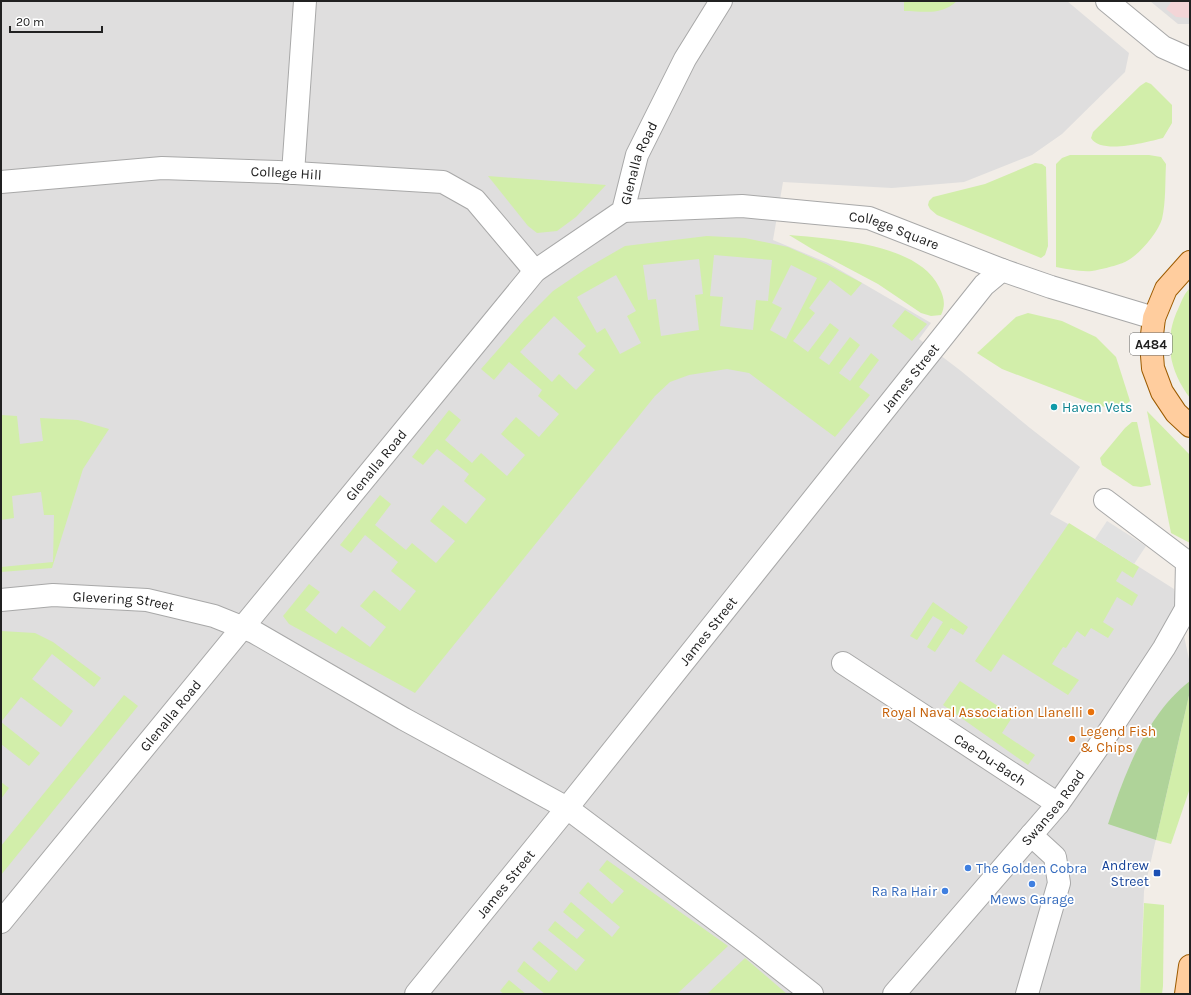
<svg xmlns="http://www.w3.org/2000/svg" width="1191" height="995" font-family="Karla,sans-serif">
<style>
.residential{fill:#dfdede}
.commercial{fill:#f3d5d7}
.grass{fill:#d2eeaa;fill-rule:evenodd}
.forest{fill:#afd399}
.parking{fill:#e1e1e1}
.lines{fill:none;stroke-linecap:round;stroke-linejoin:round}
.street-casing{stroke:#a8a8a8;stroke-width:24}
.primary-casing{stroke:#9d5b00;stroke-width:24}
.street{stroke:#fff;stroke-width:22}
.primary{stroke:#ffcd9e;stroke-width:22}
.culture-dot{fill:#0f9aa8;stroke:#fff;stroke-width:1.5}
.food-dot{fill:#e8710a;stroke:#fff;stroke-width:1.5}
.shop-dot{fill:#3f7fe0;stroke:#fff;stroke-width:1.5}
.transit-dot{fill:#1a4fb4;stroke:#fff;stroke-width:1.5}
.labels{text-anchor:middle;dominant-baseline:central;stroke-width:3.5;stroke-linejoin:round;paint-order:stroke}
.shield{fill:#fff;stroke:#646464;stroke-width:1}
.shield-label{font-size:13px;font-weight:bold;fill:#212121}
.street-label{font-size:14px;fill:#212121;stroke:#fff}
.culture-label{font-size:14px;fill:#0d838f;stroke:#fff;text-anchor:start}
.food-label{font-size:14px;fill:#c56008;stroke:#fff;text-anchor:end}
.transit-label{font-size:14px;fill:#164399;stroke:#fff;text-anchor:end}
.shop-label{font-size:14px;fill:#366cbe;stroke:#fff;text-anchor:start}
</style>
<rect width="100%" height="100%" fill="#f2ede7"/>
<g class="residential">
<polygon points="1,1 1067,1 1129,53 1125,72 1062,134 1032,155 964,182 892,188 783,182 773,240 828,263 931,323 919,339 961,371 1030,428 1080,467 1050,514 1095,539 1174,589 1190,664 1190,691 1144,891 1140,994 1,994"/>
<polygon points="1150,1 1190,1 1190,24 1178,24"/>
</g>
<polygon class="commercial" points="1172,1 1190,1 1190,18 1176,17 1166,9"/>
<g class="grass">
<path d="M904 1H957C941 16 924 11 904 11Z"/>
<path d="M1146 82 1151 84 1172 105V123L1163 138C1147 142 1101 155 1091 138L1093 132 1140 86Z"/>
<path d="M1070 155H1149L1161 157 1166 164C1165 182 1166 202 1162 219 1158 233 1138 256 1125 262 1119 265 1099 270 1092 271 1080 272 1068 269 1056 267V164L1062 158Z"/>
<polygon points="1035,163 1042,164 1046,167 1048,246 1045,255 1041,258 937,215 930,209 928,205 929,201 933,197 985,184"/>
<polygon points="488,176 606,185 576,217 557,231 537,233 528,226"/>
<path d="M789 235C832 239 918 243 939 287 944 297 946 305 941 315L931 316 921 313 878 284 812 249Z"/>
<path d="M707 236 745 238 788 247 826 264 862 283 851 296 830 280 809 308 815 313 793 341 808 352 830 323 839 330 819 358 829 365 850 337 860 345 839 373 850 381 871 353 879 360 859 387 870 395 835 437 749 373 727 369 689 375 670 382 655 396 415 693 289 624 283 616 309 584 320 592 305 610 336 634 342 626 370 647 386 627 360 606 374 590 400 611 416 591 391 571 398 562 365 535 351 553 340 545 380 495 391 504 375 525 406 550 412 543 436 563 455 541 430 521 443 505 466 524 486 499 464 481 469 474 437 449 423 465 412 457 449 410 461 420 445 440 472 463 481 453 507 476 525 455 501 434 516 417 539 437 559 414 538 396 542 390 509 362 494 380 481 369 524 320 553 291 587 268 625 246ZM714 255 772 260 768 301 756 300 753 330 720 326 723 297 710 296ZM699 259 703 294 695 295 699 330 661 336 656 299 648 300 643 265ZM791 265 817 278 786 339 770 330 782 308 772 303ZM616 275 636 311 627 316 641 343 620 354 605 328 597 333 577 297ZM554 316 586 346 578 354 595 370 576 390 559 374 552 382 520 352Z"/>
<path d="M1190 288V398C1169 370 1163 339 1179 307 1182 300 1184 294 1190 288Z"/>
<polygon points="905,310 927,324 912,341 892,326"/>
<polygon points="1028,313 1062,321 1096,337 1116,357 1130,401 1118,411 1088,402 1002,369 977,353 1016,317"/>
<polygon points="1147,411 1190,455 1190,543 1171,533"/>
<polygon points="1,415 17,416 20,444 43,441 40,418 78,420 109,429 83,469 52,568 1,572 1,567 53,562 54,515 44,515 41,492 12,496 14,518 1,520"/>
<polygon points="1132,422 1137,422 1151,485 1141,487 1133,486 1102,465 1100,458 1125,428"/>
<polygon points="1069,523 1139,567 1133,578 1122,571 1116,581 1138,595 1132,606 1117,597 1103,622 1114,629 1108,638 1091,628 1085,637 1077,631 1066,648 1063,647 1052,664 1079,680 1068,695 1003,654 991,672 975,661"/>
<polygon points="933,602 968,627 963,635 951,628 935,652 927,647 943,622 933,616 917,640 910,636"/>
<polygon points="1,631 35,633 53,642 101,678 94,687 52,654 32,679 73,711 61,727 21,697 1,722 40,753 29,766 1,744"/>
<polygon points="960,681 1013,716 1002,733 1035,755 1028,765 943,705"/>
<polygon points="1190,691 1190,788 1171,844 1156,840"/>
<polygon points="124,695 138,706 1,875 1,846"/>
<polygon points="1,782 9,788 1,799"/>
<polygon points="607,860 728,946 677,994 545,994 517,971 524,961 549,982 558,971 532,949 539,941 576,971 585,960 548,930 555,921 577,939 585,930 563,912 571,902 612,937 620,927 579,893 588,882 612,904 624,891 599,870"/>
<polygon points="1144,903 1164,905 1163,986 1162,994 1140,994"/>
<polygon points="745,958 787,994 707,994"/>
<polygon points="509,980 526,994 504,994 500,991"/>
</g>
<path class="forest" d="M1190 681V691L1156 840 1108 824C1125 773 1146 715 1190 681Z"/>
<polygon class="parking" points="1107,521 1146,546 1134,564 1095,539"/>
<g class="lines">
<g class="street-casing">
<g id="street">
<polyline points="1107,1 1163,47 1190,59"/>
<polyline points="293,173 305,1"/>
<path id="s1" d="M1 182 162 168 278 172 443 182 475 200 535 271"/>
<path id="s2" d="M623 211 742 206 869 218 1002 270 1051 287 1154 318"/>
<path id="s3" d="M1 600 53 595 147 600 214 616 254 632 404 719 567 808 747 943 812 994"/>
<path id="s4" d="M843 663 1058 804"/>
<path id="s5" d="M1 922 535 271 623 211 637 155 685 59 721 1"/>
<path id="s6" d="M416 994 567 808 984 285 1002 270"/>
<path id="s7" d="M894 994 1058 804 1110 730 1164 648 1186 609 1187 562 1105 500"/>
<polyline points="1027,994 1059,883 1055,857 1031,835"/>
</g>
</g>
<g class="primary-casing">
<g id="primary">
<polyline points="1190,262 1166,289 1154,318 1151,343 1153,368 1162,392 1176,413 1190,426"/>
<polyline points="1186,994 1190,966"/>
</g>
</g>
<use href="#street" class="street"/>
<use href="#primary" class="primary"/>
</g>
<circle class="culture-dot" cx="1054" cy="407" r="4"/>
<g class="food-dot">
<circle cx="1091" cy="712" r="4"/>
<circle cx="1072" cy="739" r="4"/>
</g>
<g class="shop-dot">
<circle cx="968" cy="868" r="4"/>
<circle cx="1032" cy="884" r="4"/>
<circle cx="945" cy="891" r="4"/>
</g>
<rect class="transit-dot" x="1153" y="869" width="8" height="8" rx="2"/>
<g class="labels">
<rect class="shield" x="1130" y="333" width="42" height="22" rx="3"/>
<g class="shield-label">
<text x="1151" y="344">A484</text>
</g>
<g class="street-label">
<text stroke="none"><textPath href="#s5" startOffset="999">Glenalla Road</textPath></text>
<text stroke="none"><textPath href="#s1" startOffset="286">College Hill</textPath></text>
<text stroke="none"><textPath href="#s2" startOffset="274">College Square</textPath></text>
<text stroke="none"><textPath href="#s6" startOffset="790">James Street</textPath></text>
<text stroke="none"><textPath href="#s5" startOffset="591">Glenalla Road</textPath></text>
<text stroke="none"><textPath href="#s3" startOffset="123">Glevering Street</textPath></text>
<text stroke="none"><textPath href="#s6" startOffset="466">James Street</textPath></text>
<text stroke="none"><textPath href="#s5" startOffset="267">Glenalla Road</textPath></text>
<text stroke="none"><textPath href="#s4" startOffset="176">Cae-Du-Bach</textPath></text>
<text stroke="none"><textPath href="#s7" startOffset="245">Swansea Road</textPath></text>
<text stroke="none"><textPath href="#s6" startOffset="142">James Street</textPath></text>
</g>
<g class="culture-label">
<text x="1062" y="407">Haven Vets</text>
</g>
<g class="food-label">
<text x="1083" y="712">Royal Naval Association Llanelli</text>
<text x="1080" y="731" text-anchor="start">Legend Fish<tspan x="1080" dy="16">&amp; Chips</tspan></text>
</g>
<g class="transit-label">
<text x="1149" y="865">Andrew<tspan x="1149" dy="16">Street</tspan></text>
</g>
<g class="shop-label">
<text x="976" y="868">The Golden Cobra</text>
<text x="937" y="891" text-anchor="end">Ra Ra Hair</text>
<text x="1032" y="899" text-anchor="middle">Mews Garage</text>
</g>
</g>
<rect width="1191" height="995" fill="none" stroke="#212121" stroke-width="4"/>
<path d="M10 26v6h92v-6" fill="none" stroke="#212121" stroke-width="2"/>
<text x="16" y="26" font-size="12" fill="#212121" stroke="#ffffff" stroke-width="3" paint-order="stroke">20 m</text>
</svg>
